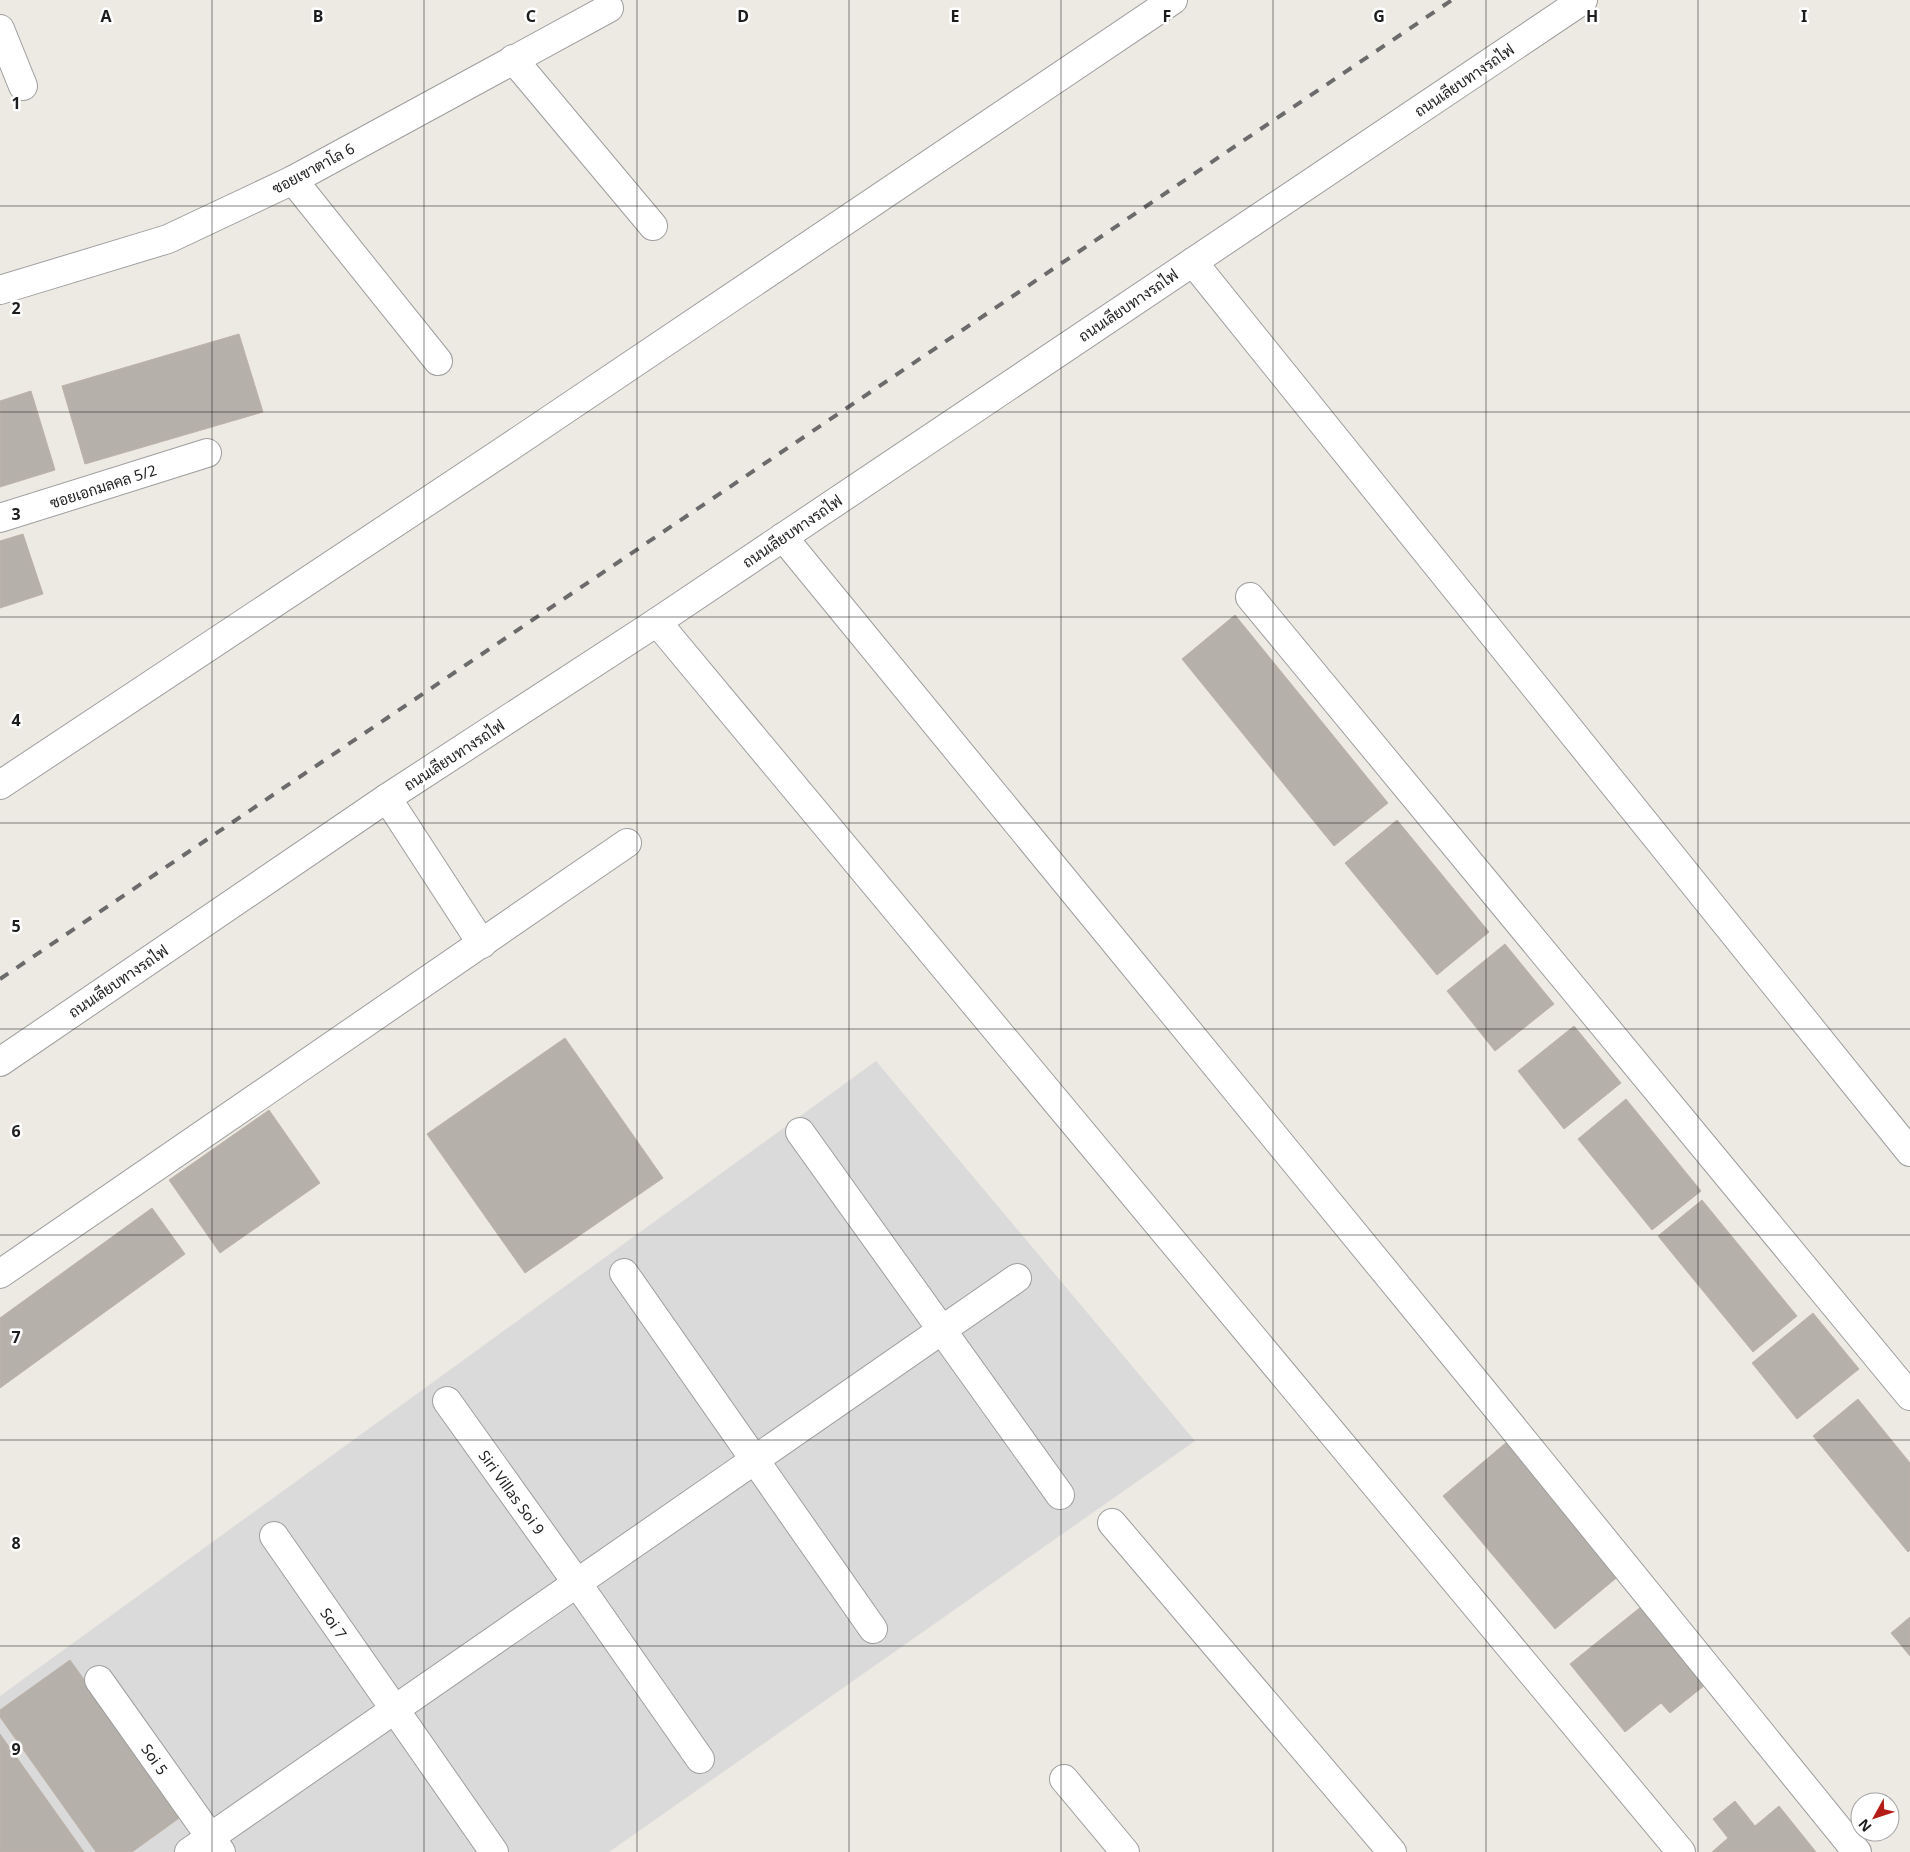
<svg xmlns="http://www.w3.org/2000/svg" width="1910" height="1852" font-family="'Noto Sans',Sarabun,sans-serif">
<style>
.residential{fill:#dbdada}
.building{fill:#b6b0aa;stroke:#bdb2a8}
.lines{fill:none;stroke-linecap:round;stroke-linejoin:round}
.minor-casing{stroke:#9e9e9e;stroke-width:30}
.minor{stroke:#fff;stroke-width:28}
.rail{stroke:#6b6b6b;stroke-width:4;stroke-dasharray:10 10;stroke-linecap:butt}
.grid{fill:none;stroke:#1d1d1d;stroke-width:1;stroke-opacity:0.55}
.labels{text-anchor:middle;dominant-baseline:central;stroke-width:5;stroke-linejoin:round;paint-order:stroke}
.street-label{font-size:15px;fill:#1d1d1d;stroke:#fff}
.grid-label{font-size:16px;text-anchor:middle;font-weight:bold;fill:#1d1d1d;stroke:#fff;stroke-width:5;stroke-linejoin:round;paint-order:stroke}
</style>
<rect width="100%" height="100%" fill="#edeae4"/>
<polygon class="residential" points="876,1061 1195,1441 609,1852 0,1852 0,1696"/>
<g class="building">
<polygon points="239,334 263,412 85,464 62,386"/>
<polygon points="31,391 55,470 0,487 0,401"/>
<polygon points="23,534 43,594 0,608 0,541"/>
<polygon points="1235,615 1388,803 1334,846 1182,659"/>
<polygon points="1397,820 1489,932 1437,975 1345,863"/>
<polygon points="1505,944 1554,1004 1495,1051 1447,991"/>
<polygon points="1574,1026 1621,1083 1564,1129 1518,1071"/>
<polygon points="565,1038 663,1178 525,1273 427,1134"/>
<polygon points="1626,1099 1701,1191 1652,1230 1578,1139"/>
<polygon points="269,1110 320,1183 220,1253 169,1180"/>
<polygon points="1702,1200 1797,1316 1753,1352 1658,1236"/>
<polygon points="152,1208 185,1254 0,1388 0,1318"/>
<polygon points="1813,1313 1859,1369 1797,1419 1752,1363"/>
<polygon points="1858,1399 1910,1463 1910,1550 1908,1552 1813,1436"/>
<polygon points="1508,1441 1621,1574 1555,1629 1443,1496"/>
<polygon points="1642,1606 1705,1685 1670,1713 1661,1703 1625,1732 1570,1664"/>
<polygon points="1910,1617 1910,1656 1891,1633"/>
<polygon points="70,1660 182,1816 132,1852 96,1852 0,1717 0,1710"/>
<polygon points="0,1734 84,1852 0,1852"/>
<polygon points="1735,1801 1755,1826 1779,1806 1816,1852 1712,1852 1728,1838 1713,1819"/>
</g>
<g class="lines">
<g class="minor-casing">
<g id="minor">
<polyline points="0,29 23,86"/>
<polyline points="513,59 653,226"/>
<polyline points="293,180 438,361"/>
<polyline points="1193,262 1910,1152"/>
<polyline points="0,290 168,239 293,180 609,8"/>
<polyline points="0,518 207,453"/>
<polyline points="783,537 1492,1402 1857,1852"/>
<polyline points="1250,597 1910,1396"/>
<polyline points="657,622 1681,1852"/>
<polyline points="0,785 508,448 1173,0"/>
<polyline points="387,798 482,944"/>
<polyline points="0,1062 387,798 657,622 1583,0"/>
<polyline points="800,1132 1060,1495"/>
<polyline points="624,1273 873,1629"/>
<polyline points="0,1274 627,843"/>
<polyline points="447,1401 577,1583 700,1759"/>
<polyline points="1112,1523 1392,1852"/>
<polyline points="274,1536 494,1852"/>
<polyline points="99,1680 221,1852"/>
<polyline points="1064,1779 1125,1852"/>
<polyline points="189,1852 1017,1278"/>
</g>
</g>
<use href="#minor" class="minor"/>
<polyline class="rail" points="0,979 1452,0"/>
</g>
<path class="grid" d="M212 0V1852M424 0V1852M637 0V1852M849 0V1852M1061 0V1852M1273 0V1852M1486 0V1852M1698 0V1852M0 206H1910M0 412H1910M0 617H1910M0 823H1910M0 1029H1910M0 1235H1910M0 1440H1910M0 1646H1910"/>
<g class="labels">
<g class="street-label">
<text transform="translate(1464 80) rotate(-34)">ถนนเลียบทางรถไฟ</text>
<text transform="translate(313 168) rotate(-28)">ซอยเขาตาโล 6</text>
<text transform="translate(1128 305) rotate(-34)">ถนนเลียบทางรถไฟ</text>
<text transform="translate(103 486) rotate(-18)">ซอยเอกมลคล 5/2</text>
<text transform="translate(792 531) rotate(-34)">ถนนเลียบทางรถไฟ</text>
<text transform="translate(454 755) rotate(-33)">ถนนเลียบทางรถไฟ</text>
<text transform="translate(118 981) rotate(-34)">ถนนเลียบทางรถไฟ</text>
<text transform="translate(512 1492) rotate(54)">Siri Villas Soi 9</text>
<text transform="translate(334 1623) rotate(55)">Soi 7</text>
<text transform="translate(155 1759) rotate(55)">Soi 5</text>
</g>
</g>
<g class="grid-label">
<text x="106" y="22">A</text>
<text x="318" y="22">B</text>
<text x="531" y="22">C</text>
<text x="743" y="22">D</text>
<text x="955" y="22">E</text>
<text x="1167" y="22">F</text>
<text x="1379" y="22">G</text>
<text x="1592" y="22">H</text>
<text x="1804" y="22">I</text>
<text x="16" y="109">1</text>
<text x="16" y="314">2</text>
<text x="16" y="520">3</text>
<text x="16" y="726">4</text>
<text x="16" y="932">5</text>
<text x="16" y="1137">6</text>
<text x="16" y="1343">7</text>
<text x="16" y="1549">8</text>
<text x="16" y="1755">9</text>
</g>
<g transform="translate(1875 1817) rotate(230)"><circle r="24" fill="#ffffff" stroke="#a5a5a5"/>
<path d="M0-4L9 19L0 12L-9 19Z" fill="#b51c15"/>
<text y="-8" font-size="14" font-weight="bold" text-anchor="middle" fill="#1d1d1d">N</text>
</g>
</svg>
